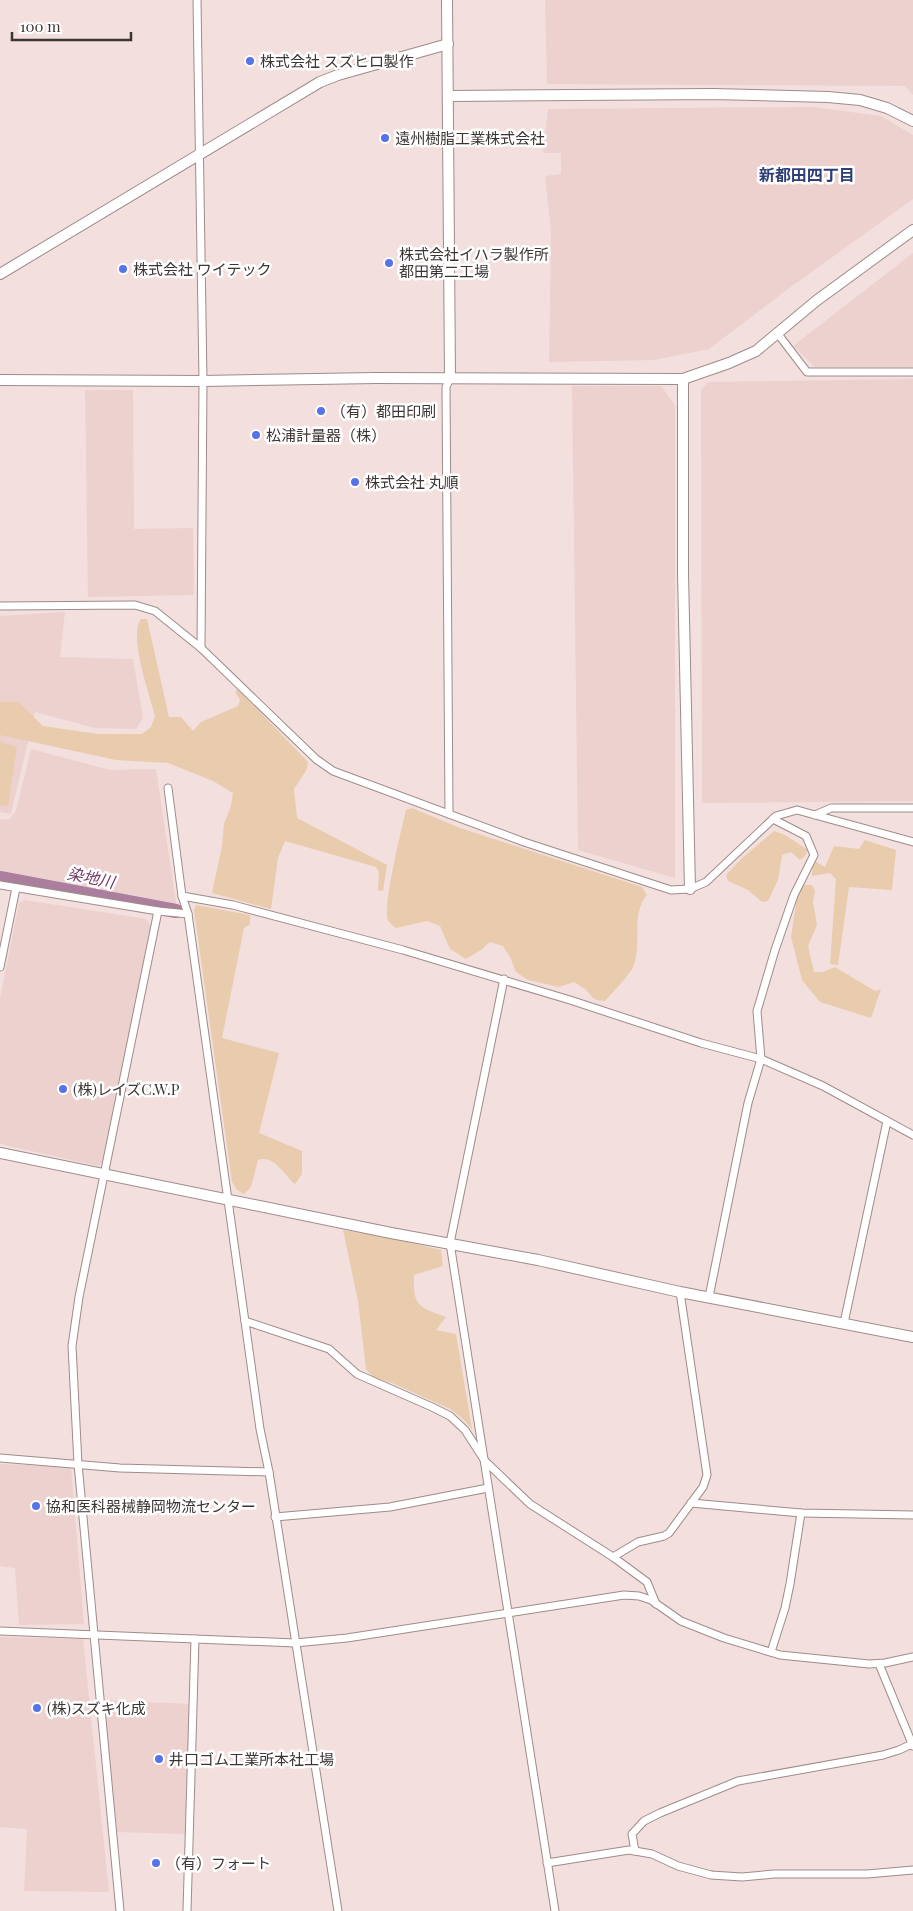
<svg xmlns="http://www.w3.org/2000/svg" width="913" height="1911" font-family="'Playfair Display','Noto Sans JP',serif">
<style>
.built{fill:#edd1cf}
.green{fill:#e9ccad}
.lines{fill:none;stroke-linecap:round;stroke-linejoin:round}
.river{stroke:#ac7e9e;stroke-width:14}
.street-casing{stroke:#9e8c8a;stroke-width:9}
.secondary-casing{stroke:#9e8c8a;stroke-width:12}
.street{stroke:#fff;stroke-width:7}
.secondary{stroke:#fff;stroke-width:10}
.poi-dot{fill:#5673e9;stroke:#fff;stroke-width:2}
.labels{text-anchor:middle;dominant-baseline:central;stroke-width:5;stroke-linejoin:round;paint-order:stroke}
.poi-label{font-size:15px;fill:#3c3534;stroke:#fff;text-anchor:start}
.neighbourhood-label{font-size:16px;font-weight:bold;fill:#2e3e77;stroke:#fff}
.water-label{font-size:16px;font-style:italic;fill:#723763;stroke:#fff}
</style>
<rect width="100%" height="100%" fill="#f3dfdd"/>
<g class="built">
<polygon points="545,0 913,0 913,95 905,86 547,84"/>
<polygon points="813,107 881,116 913,135 913,199 788,289 709,349 654,360 549,362 551,232 545,176 561,174 561,153 543,153 548,109"/>
<polygon points="913,253 913,367 815,367 793,346"/>
<polygon points="913,379 913,801 702,803 701,390 708,382"/>
<polygon points="572,386 661,386 675,405 675,878 578,850"/>
<polygon points="85,390 133,390 134,529 193,528 194,595 88,597"/>
<polygon points="65,612 60,657 133,659 143,718 136,729 95,728 35,712 11,814 0,812 0,616"/>
<polygon points="31,749 110,770 156,769 177,908 0,875 0,819 9,820 16,811"/>
<polygon points="25,900 146,919 151,926 104,1162 98,1166 0,1144 0,998 19,903"/>
<polygon points="0,1464 71,1467 84,1624 19,1625 15,1568 0,1566"/>
<polygon points="0,1637 83,1639 109,1892 24,1891 27,1829 0,1827"/>
<polygon points="104,1700 189,1704 186,1834 117,1832"/>
</g>
<g class="green">
<path d="M141 619H147L169 717H181L193 731 201 722 238 706 240 700 235 692 238 689 308 762 307 769 294 789 297 818 387 865 383 891 378 890 379 872 376 867 285 841 278 858 271 909 212 893 222 846 224 824 231 806 233 793 213 781 168 763 116 760 0 735V702H18L43 726 98 734H142L151 727 155 716C150 696 128 636 141 619Z"/>
<polygon points="0,742 17,747 8,806 0,805"/>
<path d="M412 808 460 828 642 887 647 895C630 915 643 943 633 967 631 973 611 994 605 1001 590 1000 594 997 585 989 581 986 577 984 574 982L559 987 528 980 516 972 510 957 503 946 490 942 481 950 466 959 450 949 440 926 427 921 396 928C394 926 389 923 388 920 382 908 402 827 406 810Z"/>
<polygon points="774,831 785,835 808,850 805,856 800,860 791,852 782,855 778,880 768,901 762,902 748,890 728,881 726,875 742,858"/>
<polygon points="865,840 896,850 892,890 849,887 838,965 830,964 836,879 830,873 812,876 813,860 825,867 834,846 859,849"/>
<polygon points="803,885 812,885 815,891 813,902 817,925 808,946 814,972 823,972 835,967 875,991 881,989 871,1018 820,1002 802,980 791,937 798,891"/>
<path d="M196 905 250 915V924L244 928 222 1038 279 1053 259 1133 302 1151V1174L295 1184C284 1175 274 1154 258 1160L251 1187 244 1194 237 1190 232 1182 194 910Z"/>
<path d="M343 1230 400 1240 441 1250 443 1266 414 1275C413 1307 418 1306 446 1317L436 1330 456 1334 472 1429 462 1418 450 1409 392 1383 374 1378 366 1369 358 1301Z"/>
</g>
<g class="lines">
<polyline class="river" points="0,878 176,911"/>
<g class="street-casing">
<g id="street">
<polyline points="197,0 203,381 201,648"/>
<polyline points="778,334 807,372 913,372"/>
<polyline points="0,606 135,605 155,611 201,648 316,759 333,771 524,842 671,890 690,889 706,882 776,816 797,810 913,842"/>
<polyline points="168,788 182,896"/>
<polyline points="449,814 446,387 450,378"/>
<polyline points="815,815 831,808 913,808"/>
<polyline points="0,885 158,911 188,914"/>
<polyline points="0,967 16,888"/>
<polyline points="504,979 450,1243 555,1911"/>
<polyline points="709,1297 748,1103 761,1059 757,1011 775,950 794,895 814,855 806,836 773,819"/>
<polyline points="245,1321 329,1349 357,1374 432,1407 450,1416 465,1430 485,1461 530,1504 613,1557 647,1582 656,1604"/>
<polyline points="844,1323 887,1121"/>
<polyline points="0,1458 120,1468 269,1472"/>
<polyline points="691,1503 801,1513 913,1515"/>
<polyline points="275,1517 390,1507 488,1488"/>
<polyline points="613,1557 638,1542 664,1536 669,1533 703,1487 707,1475 680,1292"/>
<polyline points="0,1631 295,1643 347,1638 624,1595 639,1596 651,1600 681,1621 724,1638 780,1655 869,1664 885,1663 913,1657"/>
<polyline points="771,1652 785,1608 790,1584 801,1513"/>
<polyline points="879,1664 913,1746"/>
<polyline points="635,1851 632,1834 644,1821 660,1813 738,1781 883,1755 899,1750 912,1744"/>
<polyline points="547,1863 629,1850 652,1854 678,1866 711,1875 742,1877 774,1874 867,1874 913,1870"/>
<polyline points="120,1911 78,1464 72,1346 79,1297 158,911"/>
<polyline points="187,1911 195,1639"/>
<polyline points="338,1911 269,1472 260,1429 188,914 182,896 233,905 403,950 570,1000 701,1043 761,1059 823,1086 913,1135"/>
</g>
</g>
<g class="secondary-casing">
<g id="secondary">
<polyline points="447,0 450,378"/>
<polyline points="449,96 713,94 828,97 860,100 887,108 913,121"/>
<polyline points="0,274 320,82 338,75 448,44"/>
<polyline points="683,379 683,574 690,889"/>
<polyline points="0,380 203,381 376,378 683,379 729,363 756,351 816,301 913,230"/>
<polyline points="0,1153 391,1233 538,1260 680,1292 913,1337"/>
</g>
</g>
<use href="#street" class="street"/>
<use href="#secondary" class="secondary"/>
</g>
<g class="poi-dot">
<circle cx="250" cy="61" r="5"/>
<circle cx="385" cy="138" r="5"/>
<circle cx="389" cy="263" r="5"/>
<circle cx="123" cy="269" r="5"/>
<circle cx="321" cy="411" r="5"/>
<circle cx="256" cy="435" r="5"/>
<circle cx="355" cy="482" r="5"/>
<circle cx="63" cy="1089" r="5"/>
<circle cx="36" cy="1506" r="5"/>
<circle cx="37" cy="1708" r="5"/>
<circle cx="159" cy="1759" r="5"/>
<circle cx="156" cy="1863" r="5"/>
</g>
<g class="labels">
<g class="poi-label">
<text x="260" y="61">株式会社 スズヒロ製作</text>
<text x="395" y="138">遠州樹脂工業株式会社</text>
<text x="399" y="254">株式会社イハラ製作所<tspan x="399" dy="17">都田第二工場</tspan></text>
<text x="133" y="269">株式会社 ワイテック</text>
<text x="331" y="411">（有）都田印刷</text>
<text x="266" y="435">松浦計量器（株）</text>
<text x="365" y="482">株式会社 丸順</text>
<text x="73" y="1089">(株)レイズC.W.P</text>
<text x="46" y="1506">協和医科器械静岡物流センター</text>
<text x="47" y="1708">(株)スズキ化成</text>
<text x="169" y="1759">井口ゴム工業所本社工場</text>
<text x="166" y="1863">（有）フォート</text>
</g>
<g class="neighbourhood-label">
<text x="807" y="174">新都田四丁目</text>
</g>
<g class="water-label">
<text transform="translate(91 877) rotate(11)">染地川</text>
</g>
</g>
<path d="M12 32v8h119v-8" fill="none" stroke="#3c3534" stroke-width="2.5"/>
<text x="20" y="32" font-size="15" fill="#3c3534" stroke="#ffffff" stroke-width="4" paint-order="stroke">100 m</text>
</svg>
